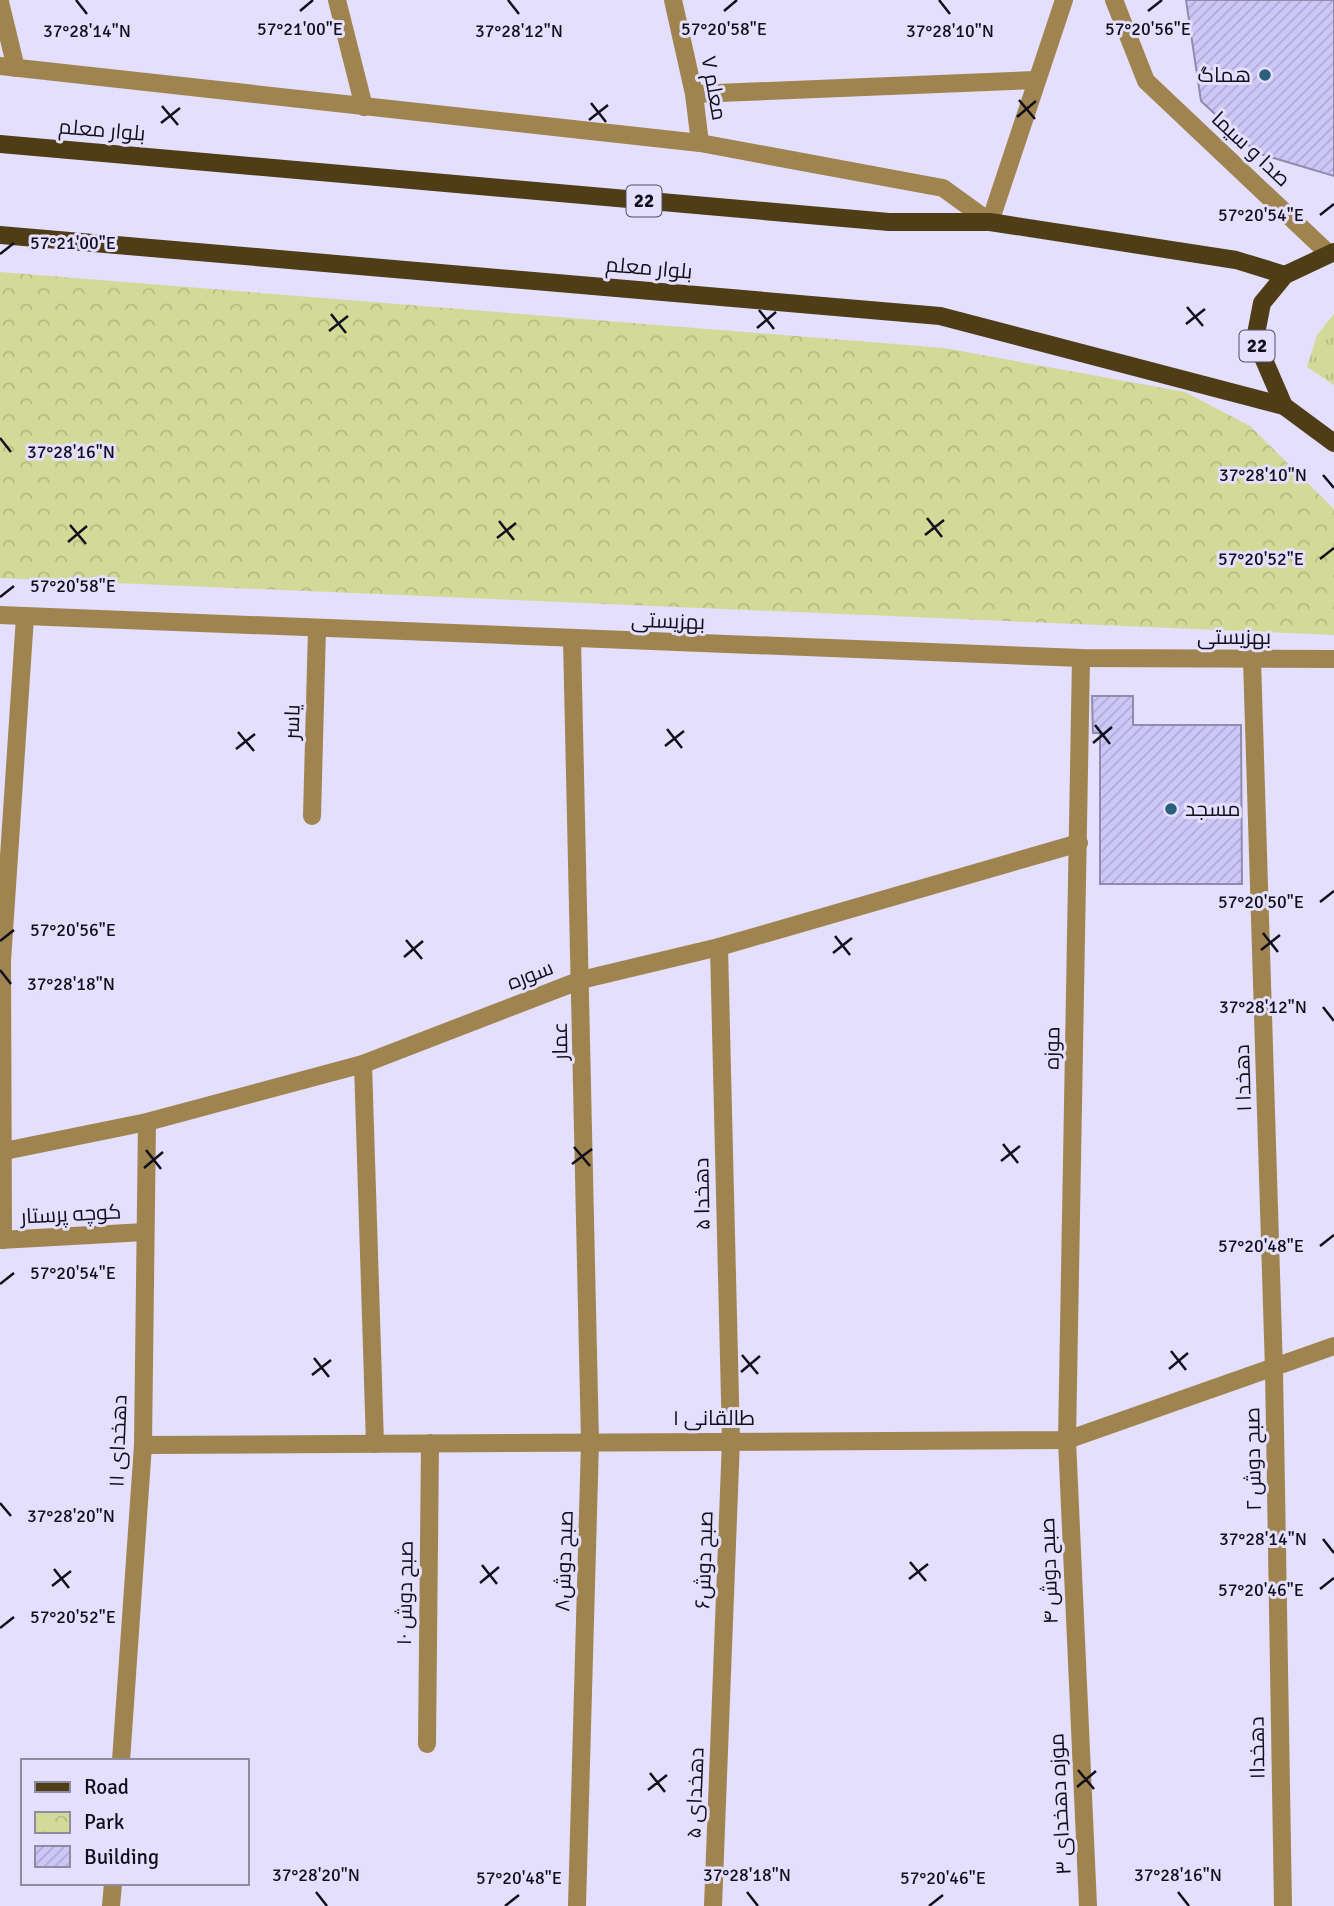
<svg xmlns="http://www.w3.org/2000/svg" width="1334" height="1906" font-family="Signika,Cairo,sans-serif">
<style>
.grass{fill:url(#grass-tufts)}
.park{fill:url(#park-crowns)}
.building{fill:url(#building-hatch);stroke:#918cad;stroke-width:2}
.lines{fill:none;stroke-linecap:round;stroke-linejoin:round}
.minor{stroke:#9f8450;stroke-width:18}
.major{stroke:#4f3d18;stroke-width:18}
.ticks{fill:none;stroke:#110f1b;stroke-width:2.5}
.poi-dot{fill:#2a607b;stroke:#e3dffc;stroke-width:2.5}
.labels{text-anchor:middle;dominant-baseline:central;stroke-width:6;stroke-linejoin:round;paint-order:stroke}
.shield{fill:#e3dffc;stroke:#504d5e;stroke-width:2}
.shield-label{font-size:19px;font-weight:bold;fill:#110f1b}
.poi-label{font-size:21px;fill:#110f1b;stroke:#e3dffc;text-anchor:end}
.street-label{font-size:21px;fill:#110f1b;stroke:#e3dffc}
.ticks-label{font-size:18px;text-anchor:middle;fill:#110f1b;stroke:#e3dffc;stroke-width:6;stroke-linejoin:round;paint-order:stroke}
</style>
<defs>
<pattern id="grass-tufts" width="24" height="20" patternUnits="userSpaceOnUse" patternTransform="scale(1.75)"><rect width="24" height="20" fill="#d3da98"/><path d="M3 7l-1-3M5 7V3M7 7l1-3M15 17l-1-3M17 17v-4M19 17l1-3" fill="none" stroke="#b4ba82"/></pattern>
<pattern id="park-crowns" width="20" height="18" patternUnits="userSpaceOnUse" patternTransform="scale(1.75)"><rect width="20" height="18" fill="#d3da98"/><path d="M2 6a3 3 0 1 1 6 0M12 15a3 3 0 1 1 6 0" fill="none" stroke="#b4ba82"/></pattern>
<pattern id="building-hatch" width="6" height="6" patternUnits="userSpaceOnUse" patternTransform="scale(1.75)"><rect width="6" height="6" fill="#cdc7f7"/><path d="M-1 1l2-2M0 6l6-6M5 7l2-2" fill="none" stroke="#afaad3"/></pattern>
</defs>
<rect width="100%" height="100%" fill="#e3dffc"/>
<polygon class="grass" points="1334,314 1334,385 1307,367 1317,335"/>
<polygon class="park" points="0,272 944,348 1185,392 1250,426 1334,509 1334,635 0,578"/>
<g class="building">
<polygon points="1186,0 1334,0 1334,176 1257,153 1201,101"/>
<polygon points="1092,696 1133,696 1133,725 1241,725 1242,884 1100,884 1100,733 1093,733"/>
</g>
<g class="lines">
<g class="minor">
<polyline points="337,0 364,107"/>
<polyline points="673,0 694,94 700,143"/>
<polyline points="1114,0 1146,81 1328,253"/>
<polyline points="0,2 16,68"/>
<polyline points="0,66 700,143 943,188 990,222 1064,0"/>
<polyline points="694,94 1035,80"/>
<polyline points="0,615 1081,658 1334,659"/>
<polyline points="572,640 590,1442 577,1906"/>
<polyline points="1081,658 1067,1440 1088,1906"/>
<polyline points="1252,660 1274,1370 1283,1906"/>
<polyline points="312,816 317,629"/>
<polyline points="363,1064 375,1444"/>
<polyline points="0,1152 147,1122 363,1064 581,980 719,947 1079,843"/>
<polyline points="0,1240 145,1232"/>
<polyline points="3,1240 2,961 25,617"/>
<polyline points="143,1445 1067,1440 1334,1346"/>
<polyline points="427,1744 430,1443"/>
<polyline points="121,1761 143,1445 147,1122"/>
<polyline points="111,1906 113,1883"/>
<polyline points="713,1906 731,1440 719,947"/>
</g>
<g class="major">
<polyline points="0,144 889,222 990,222 1236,260 1285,275"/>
<polyline points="0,235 940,316 1284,406"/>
<polyline points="1334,252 1285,275 1262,303 1255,339 1284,406 1334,443"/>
</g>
</g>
<path class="ticks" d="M76 0 87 14M508 0 519 14M939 0 950 14M300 11 313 0M724 11 737 0M1148 11 1162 0M1019 100 1035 119M591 103 606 122M162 106 178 125M1017 117 1036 101M589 120 608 105M161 123 180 108M1320 215 1334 204M0 254 14 243M1187 307 1203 326M759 310 774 329M331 314 346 333M1186 324 1205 309M757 328 776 312M329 331 348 316M0 438 11 452M1323 475 1334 488M927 518 942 537M499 521 514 540M70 525 86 544M925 535 944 520M497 538 516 523M68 542 87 526M1320 559 1334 548M0 597 14 586M1095 725 1110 744M667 729 682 748M238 732 254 751M1093 743 1112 727M665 746 684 731M236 749 255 734M1320 902 1334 891M1263 933 1278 952M835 936 850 955M406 940 422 959M0 941 14 930M1261 950 1280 935M833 953 852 938M404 957 423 941M0 970 11 984M1323 1007 1334 1021M1003 1144 1018 1163M574 1147 590 1166M146 1150 161 1169M1001 1161 1020 1146M572 1164 592 1149M144 1168 163 1152M1320 1246 1334 1235M0 1284 14 1273M1171 1351 1186 1370M742 1355 758 1374M314 1358 329 1377M1169 1369 1188 1353M741 1372 760 1356M312 1375 331 1360M0 1503 11 1516M1323 1539 1334 1553M910 1562 926 1581M482 1565 497 1584M54 1569 69 1588M909 1579 928 1564M480 1583 499 1567M52 1586 71 1571M1320 1589 1334 1578M0 1628 14 1617M1078 1770 1094 1789M650 1773 665 1792M1077 1787 1096 1771M648 1790 667 1775M316 1892 327 1906M747 1892 758 1906M1178 1892 1189 1906M505 1906 519 1895M929 1906 943 1895"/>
<g class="poi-dot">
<circle cx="1265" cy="75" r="7"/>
<circle cx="1171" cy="809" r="7"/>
</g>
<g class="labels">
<g class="shield">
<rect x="626.5" y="185.5" width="35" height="31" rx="5"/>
<rect x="1239.5" y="330.5" width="35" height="31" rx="5"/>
</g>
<g class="shield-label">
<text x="644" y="201">22</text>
<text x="1257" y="346">22</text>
</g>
<g class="poi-label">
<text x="1251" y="75">هماگ</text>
<text x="1185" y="809" text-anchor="start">مسجد</text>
</g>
<g class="street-label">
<text transform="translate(714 88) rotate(80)">معلم ۷</text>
<text transform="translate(102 130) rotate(5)">بلوار معلم</text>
<text transform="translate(1251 149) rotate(43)">صدا و سیما</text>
<text transform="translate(649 268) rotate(5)">بلوار معلم</text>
<text transform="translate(668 621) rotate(2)">بهزیستی</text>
<text x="1234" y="637">بهزیستی</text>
<text transform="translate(292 722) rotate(-88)">یاسر</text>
<text transform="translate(530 975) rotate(-21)">سوره</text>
<text transform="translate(560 1041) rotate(-91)">عمار</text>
<text transform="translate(1052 1048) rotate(-89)">موزه</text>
<text transform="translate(1243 1078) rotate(-92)">دهخدا ۱</text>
<text transform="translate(702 1194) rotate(-91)">دهخدا ۵</text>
<text transform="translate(71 1214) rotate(-3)">کوچه پرستار</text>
<text x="714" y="1418">طالقانی ۱</text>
<text transform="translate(118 1441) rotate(-88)">دهخدای ۱۱</text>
<text transform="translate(1253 1459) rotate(-91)">صبح دوش ۲</text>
<text transform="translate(704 1560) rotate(-88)">صبح دوش۶</text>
<text transform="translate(564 1561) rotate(-88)">صبح دوش۸</text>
<text transform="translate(1049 1571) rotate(-92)">صبح دوش ۴</text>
<text transform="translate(405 1593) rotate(-89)">صبح دوش ۱۰</text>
<text transform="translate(1257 1748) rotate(-91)">دهخدا۱</text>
<text transform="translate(695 1793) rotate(-88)">دهخدای ۵</text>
<text transform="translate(1060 1804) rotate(-93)">موزه دهخدای ۳</text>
</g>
</g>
<g class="ticks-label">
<text x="300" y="35">57°21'00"E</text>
<text x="724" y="35">57°20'58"E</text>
<text x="1148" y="35">57°20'56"E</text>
<text x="87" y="37">37°28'14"N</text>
<text x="519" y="37">37°28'12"N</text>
<text x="950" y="37">37°28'10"N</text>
<text x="1261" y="221">57°20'54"E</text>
<text x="73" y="249">57°21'00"E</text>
<text x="71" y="458">37°28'16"N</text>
<text x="1263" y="481">37°28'10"N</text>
<text x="1261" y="565">57°20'52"E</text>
<text x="73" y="592">57°20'58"E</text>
<text x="1261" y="908">57°20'50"E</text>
<text x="73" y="936">57°20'56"E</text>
<text x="71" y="990">37°28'18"N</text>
<text x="1263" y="1013">37°28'12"N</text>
<text x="1261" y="1252">57°20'48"E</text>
<text x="73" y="1279">57°20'54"E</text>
<text x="71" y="1522">37°28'20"N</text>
<text x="1263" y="1545">37°28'14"N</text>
<text x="1261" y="1596">57°20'46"E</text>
<text x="73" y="1623">57°20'52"E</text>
<text x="316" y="1881">37°28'20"N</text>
<text x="747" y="1881">37°28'18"N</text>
<text x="1178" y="1881">37°28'16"N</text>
<text x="519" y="1884">57°20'48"E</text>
<text x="943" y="1884">57°20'46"E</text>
</g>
<rect x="21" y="1759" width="228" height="126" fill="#e3dffc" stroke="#8f8ca2" stroke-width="2"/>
<rect x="35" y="1782" width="35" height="10" fill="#4f3d18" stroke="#8f8ca2" stroke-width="2"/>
<text x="84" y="1794" font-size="21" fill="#110f1b">Road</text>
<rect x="35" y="1812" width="35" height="21" fill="url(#park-crowns)" stroke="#8f8ca2" stroke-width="2"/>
<text x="84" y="1829" font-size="21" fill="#110f1b">Park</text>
<rect x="35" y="1846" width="35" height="21" fill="url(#building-hatch)" stroke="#8f8ca2" stroke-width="2"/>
<text x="84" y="1864" font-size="21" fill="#110f1b">Building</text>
</svg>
